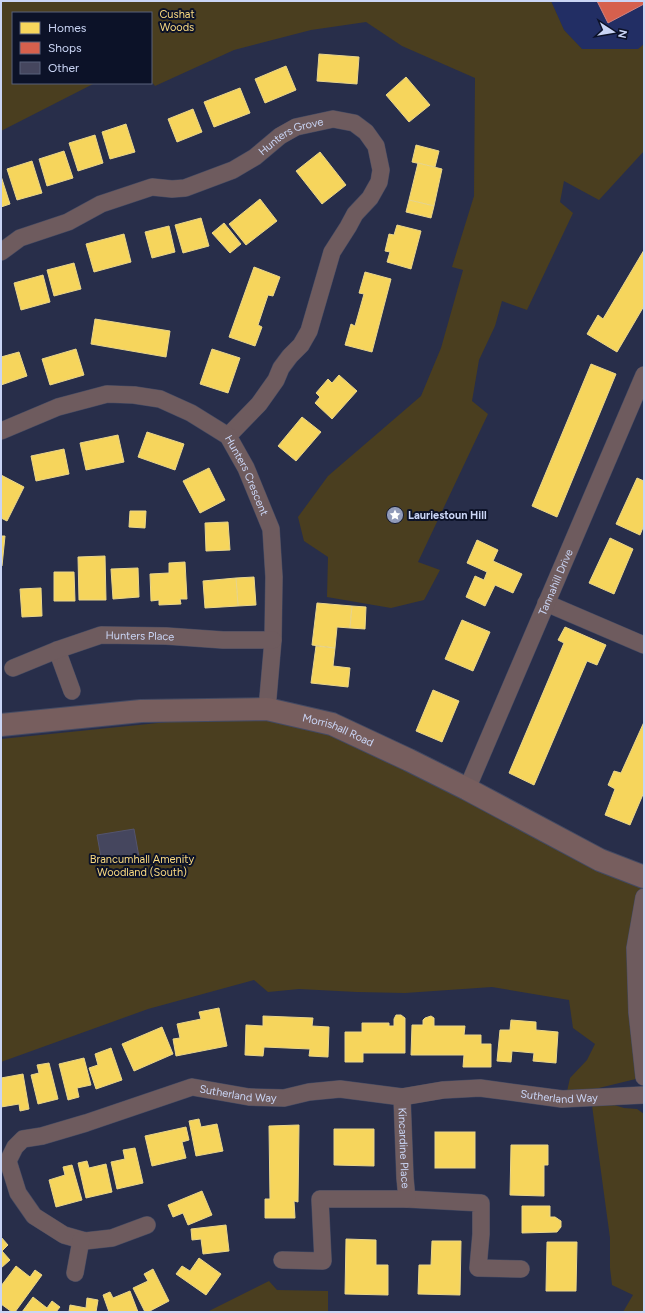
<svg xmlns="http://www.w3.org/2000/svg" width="645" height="1313" font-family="Figtree,sans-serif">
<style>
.built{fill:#222e64}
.green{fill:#4a3e1f}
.homes{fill:#f6d55c;stroke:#e9d58a}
.shops{fill:#d6604d;stroke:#d2837f}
.building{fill:#45465e;stroke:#54546d}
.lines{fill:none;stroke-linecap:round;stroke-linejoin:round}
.street-casing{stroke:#444a63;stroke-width:18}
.secondary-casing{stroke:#444a63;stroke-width:24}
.street{stroke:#6e5b5e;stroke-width:17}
.secondary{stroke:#775e5e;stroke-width:22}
.labels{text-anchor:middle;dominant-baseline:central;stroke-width:4;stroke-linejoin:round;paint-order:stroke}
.park-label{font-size:11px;fill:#fada80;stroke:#0c1228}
.street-label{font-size:11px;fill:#cad5f5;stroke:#0c1228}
.poi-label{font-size:11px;font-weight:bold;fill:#cad5f5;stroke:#0c1228;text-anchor:start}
</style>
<rect width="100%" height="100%" fill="#282e4a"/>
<polygon class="built" points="551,1 644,1 644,44 639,49 582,49 564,30"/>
<g class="green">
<polygon points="1,1 551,1 564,30 582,49 638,49 644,44 644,151 599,200 564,181 560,202 573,213 527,310 502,301 495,326 479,360 472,401 488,414 418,562 440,570 424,600 391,608 327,597 328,557 304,541 298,517 328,476 421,396 441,348 463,270 452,267 474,196 475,78 402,46 366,22 311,30 234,50 155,86 151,81 151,13 13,13 13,83 95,83 1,131"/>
<polygon points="207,718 305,718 644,877 644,897 635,948 644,1077 566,1096 570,1078 587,1060 595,1044 573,1028 569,1000 492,987 405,993 357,992 299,989 268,992 254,980 148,1009 1,1062 1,739"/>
<polygon points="591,1098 624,1108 637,1109 644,1114 644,1312 623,1312 633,1295 612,1285 610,1268 610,1238"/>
<polygon points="269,1281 277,1290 328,1291 328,1312 207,1312"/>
</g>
<g class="homes">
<polygon points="319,54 359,57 357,84 317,81"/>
<polygon points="286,66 296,90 265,103 255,79"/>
<polygon points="406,77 430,105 409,122 386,95"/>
<polygon points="240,88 250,113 214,127 204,102"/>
<polygon points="193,109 202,132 177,142 168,119"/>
<polygon points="126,124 135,152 110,159 102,132"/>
<polygon points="95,135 103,163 78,171 69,143"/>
<polygon points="416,145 439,151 435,167 412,162"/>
<polygon points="64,151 73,178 47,186 39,159"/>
<polygon points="320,152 346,185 322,204 296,171"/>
<polygon points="32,161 42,193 17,200 7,169"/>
<polygon points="418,163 442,169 434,206 409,200"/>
<polygon points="1,176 10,204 1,207"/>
<polygon points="260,199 277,221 246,245 229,224"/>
<polygon points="409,200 434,206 431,218 406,212"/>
<polygon points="201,218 209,246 183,253 175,225"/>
<polygon points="224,223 241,244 230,253 212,233"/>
<polygon points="397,225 421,231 411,269 387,262 390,252 385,251 389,234 394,235"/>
<polygon points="169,226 175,252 152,258 145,232"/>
<polygon points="124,234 131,262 94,272 86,244"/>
<polygon points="644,250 644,306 617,352 587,334 598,315 603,319"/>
<polygon points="74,263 81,289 54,296 47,270"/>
<polygon points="254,267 280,277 273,296 268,295 258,325 262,327 255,346 229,337"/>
<polygon points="365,272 391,279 372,352 345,345 351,324 355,326 364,294 359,293"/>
<polygon points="43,275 50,302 21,310 14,283"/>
<polygon points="95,319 170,331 166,357 91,344"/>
<polygon points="76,349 84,375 50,385 42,359"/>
<polygon points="212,349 240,358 228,393 200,384"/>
<polygon points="19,352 27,376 1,385 1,357"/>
<polygon points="591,364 616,374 557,517 532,506"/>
<polygon points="339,375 357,391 332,419 315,403 320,397 316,393 328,379 332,383"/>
<polygon points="302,417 321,432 296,461 278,446"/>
<polygon points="147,432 184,444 175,470 138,457"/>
<polygon points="118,435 124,462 86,470 80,443"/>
<polygon points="64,449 69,474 36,481 31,456"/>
<polygon points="209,468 225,500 200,513 183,481"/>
<polygon points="1,475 24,487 7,521 1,518"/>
<polygon points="637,478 644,481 644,525 640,535 616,524"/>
<polygon points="130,511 146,511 145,528 129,527"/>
<polygon points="228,522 230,550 206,551 205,523"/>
<polygon points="1,536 5,536 2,566 1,566"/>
<polygon points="610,538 633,549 614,594 589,583"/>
<polygon points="477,540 498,550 493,561 522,574 513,593 495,585 485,606 466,597 475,576 484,580 487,572 467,563"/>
<polygon points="105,556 106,600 79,600 78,557"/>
<polygon points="185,562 187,599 180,599 181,604 159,605 159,600 151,601 150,574 169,573 169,563"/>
<polygon points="138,568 139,597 113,599 111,569"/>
<polygon points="54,572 74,572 75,601 54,601"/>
<polygon points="254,577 256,605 238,606 236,578"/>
<polygon points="236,578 238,606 205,608 203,581"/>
<polygon points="41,588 42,616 22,617 20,589"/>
<polygon points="317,603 352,606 350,628 337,627 335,648 312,645"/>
<polygon points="352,606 366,607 365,629 350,628"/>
<polygon points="462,620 490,632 473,671 445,659"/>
<polygon points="565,627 606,645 597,665 587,661 534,785 509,773 564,643 558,640"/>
<polygon points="316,646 335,648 333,666 350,668 348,687 311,683"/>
<polygon points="433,690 459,701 442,742 416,731"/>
<polygon points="644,722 644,792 630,825 605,815 615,789 608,785 614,771 621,773"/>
<polygon points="219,1008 227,1046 176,1056 173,1039 180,1038 177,1024 201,1019 199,1012"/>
<polygon points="396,1015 401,1015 405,1018 405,1053 363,1053 363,1062 345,1062 345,1032 362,1032 362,1023 389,1023 389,1026 394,1026 394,1019"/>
<polygon points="263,1016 313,1018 312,1026 329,1027 328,1057 309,1056 310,1049 264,1047 263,1056 245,1055 246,1025 263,1026"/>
<polygon points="431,1016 434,1018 434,1026 465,1026 464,1035 481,1035 481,1044 491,1044 491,1067 463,1067 464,1055 411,1055 412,1025 423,1025 423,1020 425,1018"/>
<polygon points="511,1020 536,1022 536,1030 558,1032 556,1063 533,1061 534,1053 512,1051 511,1062 497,1061 500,1030 510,1030"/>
<polygon points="162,1027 173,1054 134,1071 122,1044"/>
<polygon points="111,1048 122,1080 96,1089 89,1068 98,1065 95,1054"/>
<polygon points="84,1058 91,1085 77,1088 79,1097 68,1100 59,1064"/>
<polygon points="49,1063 58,1099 38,1104 31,1075 39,1073 37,1065"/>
<polygon points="23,1074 29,1109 20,1111 19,1104 1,1107 1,1078"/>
<polygon points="199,1119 201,1127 217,1124 223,1151 196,1156 189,1121"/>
<polygon points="299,1125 298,1202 294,1201 295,1218 265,1218 265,1199 270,1199 269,1126"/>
<polygon points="186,1127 189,1140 182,1142 186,1158 152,1166 145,1136"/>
<polygon points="334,1129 374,1129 374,1166 334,1165"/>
<rect x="435" y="1132" width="40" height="36"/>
<polygon points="511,1145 548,1145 548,1165 544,1165 544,1196 510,1195"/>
<polygon points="135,1148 143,1183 117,1189 111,1162 125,1159 123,1150"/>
<polygon points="87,1161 89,1168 106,1164 112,1192 86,1198 78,1163"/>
<polygon points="72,1165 82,1200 56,1207 49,1180 65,1175 63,1167"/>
<polygon points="202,1191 212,1215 188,1225 183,1213 173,1217 168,1205"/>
<polygon points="522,1206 550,1206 550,1217 555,1217 561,1221 561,1227 557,1232 522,1233"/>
<polygon points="226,1225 229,1251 203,1254 201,1239 192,1240 191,1229"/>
<polygon points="1,1237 8,1245 2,1251 10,1260 1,1268"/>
<polygon points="346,1239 376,1240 376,1265 388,1265 388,1295 345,1294"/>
<polygon points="432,1241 461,1241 460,1295 418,1294 419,1265 431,1265"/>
<polygon points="547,1242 577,1242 576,1291 546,1291"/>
<polygon points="199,1258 221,1274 206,1295 176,1274 182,1266 190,1271"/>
<polygon points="16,1266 30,1277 35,1270 42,1275 15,1312 12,1312 1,1304 1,1286"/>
<polygon points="153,1269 169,1301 148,1312 145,1312 133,1288 148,1281 144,1274"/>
<polygon points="130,1291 138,1312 109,1312 103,1295 110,1292 113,1298"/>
<polygon points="33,1297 47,1308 52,1301 60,1307 56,1312 22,1312"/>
<polygon points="87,1298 98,1300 96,1312 69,1312 70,1305 86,1308"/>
</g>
<polygon class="shops" points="597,1 644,1 644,4 608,23"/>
<polygon class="building" points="134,829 139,857 102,863 97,835"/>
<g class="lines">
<g class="street-casing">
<g id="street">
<path id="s1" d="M1 252 20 238 68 222 101 204 152 187 172 189 185 188 233 170 255 157 280 136 296 127 333 119 354 123 366 132 376 146 381 170 379 182 370 198 355 214 348 227 332 252 309 331 301 345 290 356 281 368 276 380 259 404 228 436"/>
<path id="s2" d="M1 431 58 407 107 394 134 395 160 399 191 413 228 436 246 468 271 529 274 577 273 640 267 709"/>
<polyline points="546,603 644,645"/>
<polyline points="57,650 72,691"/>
<path id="s3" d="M13 668 57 650 101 635 166 636 223 640H273"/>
<path id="s4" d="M467 789 644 375"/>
<polyline points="644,897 635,948 637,1012 644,1077"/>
<path id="s5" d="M402 1097 405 1178 407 1199 481 1203V1234L478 1268 521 1269"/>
<path id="s6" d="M147 1225 112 1238 85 1241 64 1235 34 1216 18 1193 8 1161 15 1147 23 1139 42 1136 86 1123 192 1087 249 1097 284 1098 309 1092 340 1089 402 1097 443 1090 480 1088 562 1099 644 1095"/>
<polyline points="282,1260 323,1261 320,1199 407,1199"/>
<polyline points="75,1273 81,1240"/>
</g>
</g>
<g class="secondary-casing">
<g id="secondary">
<path id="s7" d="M1 725 141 711 267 709 332 724 409 760 467 789 600 860 644 877"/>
</g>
</g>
<use href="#street" class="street"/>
<use href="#secondary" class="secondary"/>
</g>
<defs>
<g id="sight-disc" transform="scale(0.9)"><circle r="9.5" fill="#919bb9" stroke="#0c1228"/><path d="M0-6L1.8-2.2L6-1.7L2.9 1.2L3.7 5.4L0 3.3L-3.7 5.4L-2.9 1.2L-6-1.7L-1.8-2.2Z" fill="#fff"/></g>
</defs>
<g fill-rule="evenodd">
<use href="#sight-disc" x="395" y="515"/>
</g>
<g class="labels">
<g class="park-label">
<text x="177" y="14">Cushat<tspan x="177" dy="13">Woods</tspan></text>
<text x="142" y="859">Brancumhall Amenity<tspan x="142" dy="13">Woodland (South)</tspan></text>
</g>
<g class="street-label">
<text stroke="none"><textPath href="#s1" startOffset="318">Hunters Grove</textPath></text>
<text stroke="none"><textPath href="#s2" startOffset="287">Hunters Crescent</textPath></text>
<text stroke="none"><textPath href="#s4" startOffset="225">Tannahill Drive</textPath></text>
<text stroke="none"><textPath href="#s3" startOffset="133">Hunters Place</textPath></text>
<text stroke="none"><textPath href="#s7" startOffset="341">Morrishall Road</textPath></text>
<text stroke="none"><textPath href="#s6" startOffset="434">Sutherland Way</textPath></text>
<text stroke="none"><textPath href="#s6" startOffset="758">Sutherland Way</textPath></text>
<text stroke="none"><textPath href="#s5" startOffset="51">Kincardine Place</textPath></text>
</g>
<g class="poi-label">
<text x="408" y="515">Lauriestoun Hill</text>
</g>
</g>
<rect width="645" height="1313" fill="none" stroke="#cad5f5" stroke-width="4"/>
<rect x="12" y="12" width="140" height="72" fill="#0c1228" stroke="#58607a"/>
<rect x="20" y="22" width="20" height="12" fill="#f6d55c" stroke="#58607a"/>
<text x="48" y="32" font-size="12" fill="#cad5f5">Homes</text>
<rect x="20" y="42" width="20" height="12" fill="#d6604d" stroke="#58607a"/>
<text x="48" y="52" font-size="12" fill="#cad5f5">Shops</text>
<rect x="20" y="62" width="20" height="12" fill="#45465e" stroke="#58607a"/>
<text x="48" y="72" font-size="12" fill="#cad5f5">Other</text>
<g transform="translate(613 32) rotate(102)" stroke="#0c1228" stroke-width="3" paint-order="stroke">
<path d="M0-3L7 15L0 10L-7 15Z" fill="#cad5f5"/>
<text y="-6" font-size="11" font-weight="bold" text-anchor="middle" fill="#cad5f5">N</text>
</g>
</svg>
